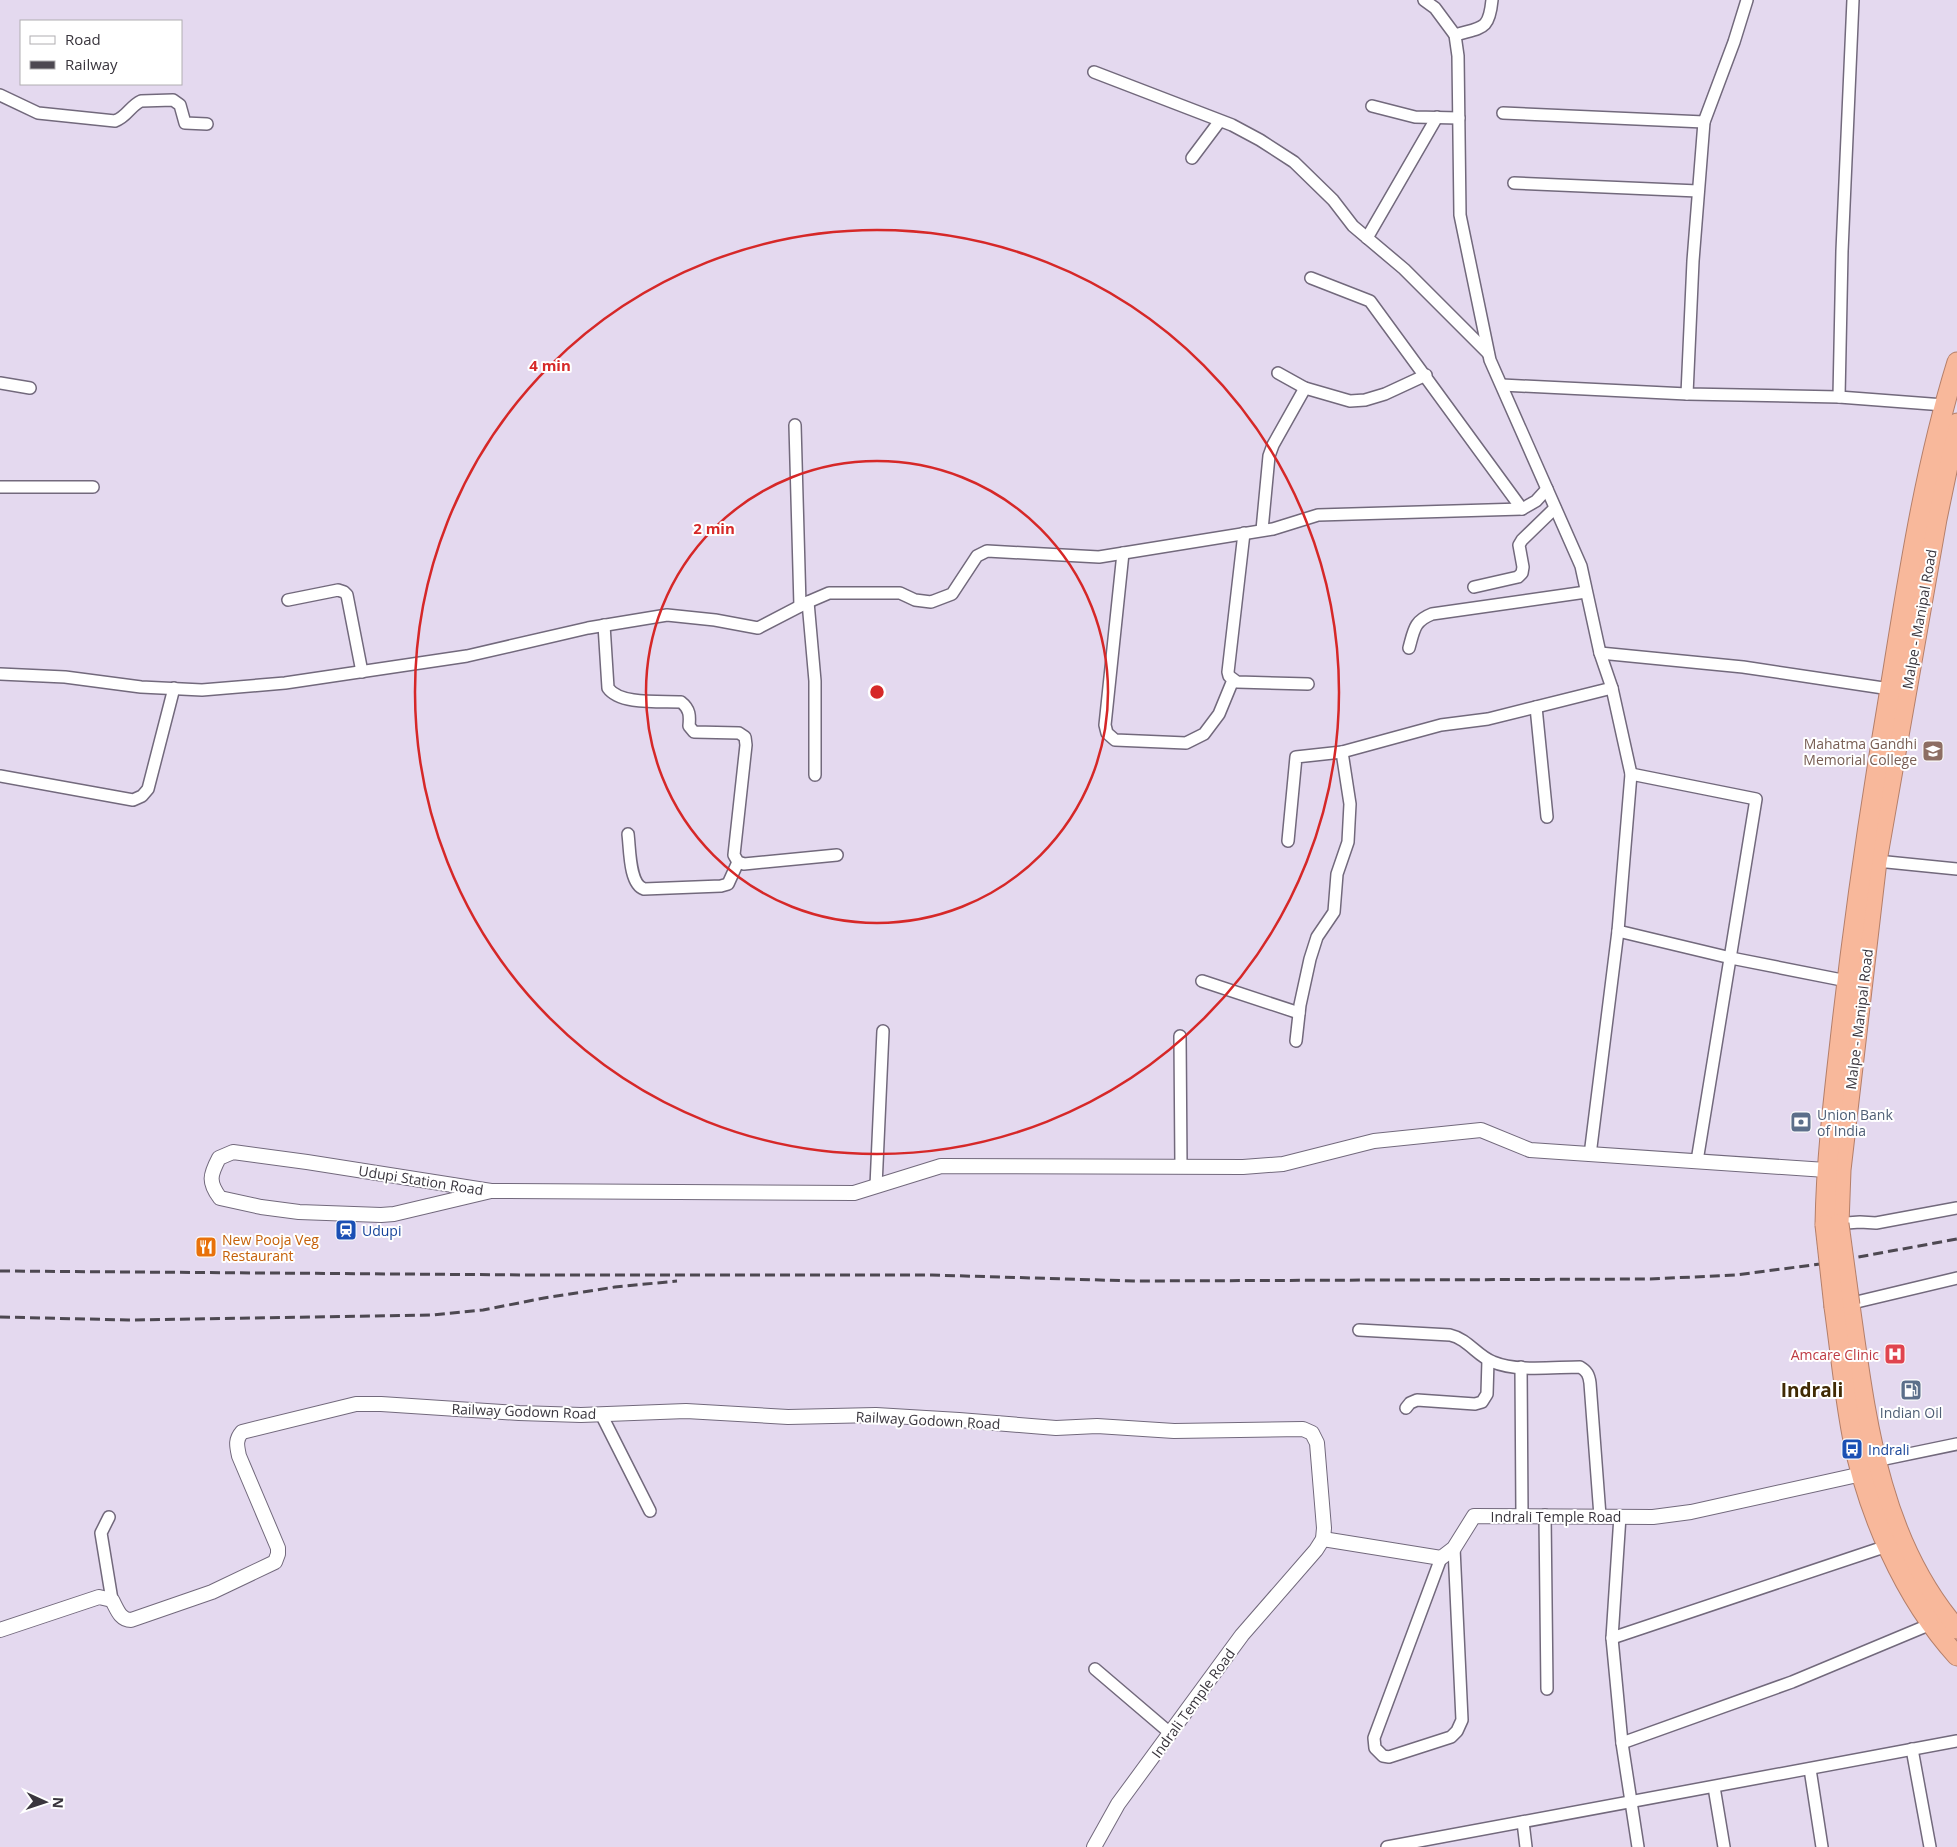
<svg xmlns="http://www.w3.org/2000/svg" width="1957" height="1847" font-family="'Open Sans',sans-serif">
<style>
.lines{fill:none;stroke-linecap:round;stroke-linejoin:round}
.minor-casing{stroke:#72697c;stroke-width:14}
.tertiary-casing{stroke:#72697c;stroke-width:16}
.trunk-casing{stroke:#b47f6a;stroke-width:21}
.minor{stroke:#fff;stroke-width:11}
.tertiary{stroke:#fff;stroke-width:14}
.trunk{stroke:#f8b89b;stroke-width:19}
.rail{stroke:#4d4851;stroke-width:3;stroke-dasharray:10 5;stroke-linecap:butt}
.trunk-bridge-casing{stroke:#b47f6a;stroke-width:21;stroke-linecap:butt}
.trunk-bridge{stroke:#f8b89b;stroke-width:19}
.ring{fill:none;stroke:#d62828;stroke-width:2.5}
.labels{text-anchor:middle;dominant-baseline:central;stroke-width:4;stroke-linejoin:round;paint-order:stroke}
.street-label{font-size:14px;fill:#39353d;stroke:#fff}
.education-label{font-size:14px;fill:#785e54;stroke:#fff;text-anchor:end}
.service-label{font-size:14px;fill:#4e5e75;stroke:#fff;text-anchor:start}
.transit-label{font-size:14px;fill:#164399;stroke:#fff;text-anchor:start}
.food-label{font-size:14px;fill:#c56008;stroke:#fff;text-anchor:start}
.health-label{font-size:14px;fill:#be3a42;stroke:#fff;text-anchor:end}
.district-label{font-size:19px;font-weight:bold;fill:#402a04;stroke:#fff}
.centre{fill:#d62828;stroke:#fff;stroke-width:2.5}
.ring-label{font-size:15px;text-anchor:middle;font-weight:bold;fill:#d62828;stroke:#fff;stroke-width:4;stroke-linejoin:round;paint-order:stroke}
</style>
<rect width="100%" height="100%" fill="#e4d9ef"/>
<g class="lines">
<g class="minor-casing">
<g id="minor">
<polyline points="1424,0 1435,8 1455,35 1458,56 1460,215 1490,360 1581,566 1600,653 1612,688 1631,774 1618,931 1590,1155"/>
<path d="M1455 35C1482 27 1489 31 1492 0"/>
<polyline points="1094,72 1232,125 1260,140 1294,162 1333,200 1353,226 1404,269 1488,353"/>
<path d="M0 95 38 113 115 121C127 117 130 106 141 101L173 100 180 105 185 123 207 124"/>
<polyline points="1372,106 1415,117 1459,118"/>
<polyline points="1503,113 1704,122"/>
<polyline points="1192,158 1219,122"/>
<polyline points="1514,183 1698,191"/>
<polyline points="1367,238 1437,117"/>
<polyline points="1311,278 1370,301 1522,509"/>
<polyline points="1278,373 1305,388 1350,401 1365,400 1385,394 1426,375"/>
<polyline points="0,383 30,388"/>
<polyline points="1502,385 1687,394 1839,397 1944,405"/>
<polyline points="1687,394 1693,261 1704,122 1734,42 1747,0"/>
<polyline points="1839,397 1842,251 1853,0"/>
<polyline points="795,425 800,606"/>
<polyline points="0,487 93,487"/>
<polyline points="1262,530 1269,456 1273,445 1305,388"/>
<polyline points="1244,533 1228,672 1229,676 1237,682 1308,684"/>
<polyline points="1123,553 1105,725 1107,733 1115,740 1186,743 1204,734 1219,714 1233,680"/>
<polyline points="1474,587 1518,577 1522,573 1523,567 1519,545 1522,540 1555,508"/>
<polyline points="288,600 338,590 344,592 347,595 362,672"/>
<polyline points="808,602 815,681 815,775"/>
<path d="M604 625 608 688C620 705 660 701 681 702 690 709 690 716 689 726L694 732 739 733 745 737 746 745 734 855 738 862 744 864 837 855"/>
<path d="M1409 648C1414 630 1414 621 1432 614L1586 592"/>
<polyline points="1600,653 1743,667 1890,689"/>
<polyline points="0,674 65,677 141,687 202,690 285,683 467,656 588,628 667,615 715,620 758,628 808,602 829,593 900,593 915,600 931,602 952,594 977,556 987,551 1099,557 1273,529 1318,515 1522,509 1536,501 1547,489"/>
<polyline points="1536,707 1547,817"/>
<polyline points="1631,774 1756,799 1697,1161"/>
<polyline points="0,776 133,800 142,796 148,789 174,688"/>
<path d="M628 834C630 849 629 884 644 889L721 886 728 884 738 862"/>
<polyline points="1288,841 1296,757 1342,752 1441,725 1488,719 1612,688"/>
<polyline points="1877,861 1957,869"/>
<polyline points="1618,931 1731,958 1847,981"/>
<polyline points="1202,981 1299,1013"/>
<polyline points="1180,1036 1181,1167"/>
<polyline points="1296,1041 1300,1005 1310,959 1317,937 1334,912 1337,874 1348,842 1350,804 1342,752"/>
<polyline points="876,1186 883,1031"/>
<polyline points="1833,1224 1860,1222 1876,1223 1957,1208"/>
<polyline points="1844,1305 1957,1278"/>
<path d="M1359 1330 1450 1335C1468 1339 1477 1356 1493 1362 1517 1372 1554 1367 1580 1367 1587 1371 1589 1375 1590 1383L1600 1516"/>
<polyline points="1521,1367 1522,1515"/>
<polyline points="1406,1408 1410,1403 1417,1400 1475,1404 1482,1402 1487,1394 1488,1360"/>
<polyline points="601,1414 650,1511"/>
<polyline points="1875,1461 1957,1444"/>
<polyline points="1545,1515 1547,1689"/>
<polyline points="1620,1516 1612,1638 1622,1743 1638,1847"/>
<polyline points="109,1517 101,1533 112,1600"/>
<polyline points="1441,1558 1374,1738 1375,1748 1383,1756 1389,1757 1451,1737 1457,1731 1462,1720 1454,1548"/>
<polyline points="1612,1638 1887,1546"/>
<polyline points="1095,1669 1170,1733"/>
<polyline points="1622,1743 1792,1682 1931,1624"/>
<polyline points="1912,1749 1930,1847"/>
<polyline points="1810,1769 1822,1847"/>
<polyline points="1714,1787 1724,1847"/>
<polyline points="1523,1822 1526,1847"/>
<polyline points="1387,1847 1957,1741"/>
</g>
</g>
<g class="tertiary-casing">
<g id="tertiary">
<path d="M491 1191 394 1214 381 1215 299 1212 261 1207 220 1198C208 1182 210 1175 219 1158L233 1152 307 1162 491 1191 854 1193 941 1166 1243 1167 1283 1164 1374 1141 1481 1130 1530 1150 1826 1170"/>
<polyline points="1323,1539 1441,1558 1454,1548 1474,1516 1653,1517 1691,1512 1862,1474"/>
<path d="M0 1630 99 1597 112 1600C117 1609 120 1620 131 1620L212 1592 275 1562 278 1554V1548L239 1456C237 1446 235 1440 242 1432L356 1404H381L519 1413 581 1415 686 1411 788 1417 876 1415 959 1420 1056 1428 1097 1426 1174 1431 1303 1429 1312 1433 1317 1443 1324 1528 1323 1539 1316 1550 1242 1635 1118 1804 1094 1847"/>
</g>
</g>
<g class="trunk-casing">
<g id="trunk">
<polyline points="1839,1224 1841,1170 1877,861 1937,519 1957,423"/>
<path d="M1825 1225C1826 1163 1833 1102 1840 1041 1852 933 1867 826 1885 719 1905 599 1921 478 1957 362"/>
<path d="M1850 1305C1866 1418 1879 1539 1957 1629"/>
<path d="M1834 1307C1840 1349 1844 1393 1852 1435 1867 1512 1904 1598 1957 1656"/>
</g>
</g>
<use href="#minor" class="minor"/>
<use href="#tertiary" class="tertiary"/>
<use href="#trunk" class="trunk"/>
<g class="rail">
<polyline points="0,1271 533,1275 932,1275 1134,1281 1650,1279 1736,1275 1820,1264 1957,1239"/>
<polyline points="0,1317 128,1320 432,1315 483,1310 544,1298 615,1287 677,1281"/>
</g>
<g class="trunk-bridge-casing">
<g id="trunk-bridge">
<polyline points="1839,1224 1850,1305"/>
<polyline points="1825,1225 1834,1307"/>
</g>
</g>
<use href="#trunk-bridge" class="trunk-bridge"/>
</g>
<g class="ring">
<circle cx="877" cy="692" r="231"/>
<circle cx="877" cy="692" r="462"/>
</g>
<defs>
<g id="university-square" transform="scale(1.125)"><rect x="-9" y="-9" width="18" height="18" rx="4" fill="#8d6e63" stroke="#fff"/><path d="M0-5L7-2L0 1L-7-2ZM-4 1L0 2.5L4 1V4Q0 6-4 4Z" fill="#fff"/></g>
<g id="bank-square" transform="scale(1.125)"><rect x="-9" y="-9" width="18" height="18" rx="4" fill="#5c6f8a" stroke="#fff"/><path d="M-6-4H6V4H-6ZM0-2.3a2.3 2.3 0 1 0 0 4.6a2.3 2.3 0 1 0 0-4.6Z" fill="#fff"/></g>
<g id="station-square" transform="scale(1.125)"><rect x="-9" y="-9" width="18" height="18" rx="4" fill="#1a4fb4" stroke="#fff"/><path d="M-3-6H3Q5-6 5-4V2Q5 4 3 4L4.5 6H3L1.5 4h-3L-3 6H-4.5L-3 4Q-5 4-5 2V-4Q-5-6-3-6ZM-3.5-4v3h7v-3ZM-3.5 1v1.5H-2V1ZM2 1v1.5H3.5V1Z" fill="#fff"/></g>
<g id="restaurant-square" transform="scale(1.125)"><rect x="-9" y="-9" width="18" height="18" rx="4" fill="#e8710a" stroke="#fff"/><path d="M-5-6h1v4h1v-4h1v4h1v-4h1v5L-1.5 .5V6h-2V.5L-5-1ZM5-6V6H3V1.5H1.5Q1.5-4 5-6Z" fill="#fff"/></g>
<g id="hospital-square" transform="scale(1.125)"><rect x="-9" y="-9" width="18" height="18" rx="4" fill="#e0444e" stroke="#fff"/><path d="M-5-5h3v3.5h4V-5h3V5h-3V1.5h-4V5h-3Z" fill="#fff"/></g>
<g id="fuel-square" transform="scale(1.125)"><rect x="-9" y="-9" width="18" height="18" rx="4" fill="#5c6f8a" stroke="#fff"/><path d="M-5.5-6h7V0h2V4h1.3V-2.5L3-4.5l.8-.8L6-3V5H2.5V1h-1V6h-7ZM-4.2-4.7v3.2H.2V-4.7Z" fill="#fff"/></g>
<g id="bus-square" transform="scale(1.125)"><rect x="-9" y="-9" width="18" height="18" rx="4" fill="#1a4fb4" stroke="#fff"/><path d="M-5-6H5V4H4V6H2V4H-2V6H-4V4H-5ZM-3.5-4V0h7V-4ZM-3.5 1.2v1.5H-2V1.2ZM2 1.2v1.5H3.5V1.2Z" fill="#fff"/></g>
</defs>
<g fill-rule="evenodd">
<use href="#university-square" x="1933" y="751"/>
<use href="#bank-square" x="1801" y="1122"/>
<use href="#station-square" x="346" y="1230"/>
<use href="#restaurant-square" x="206" y="1247"/>
<use href="#hospital-square" x="1895" y="1354"/>
<use href="#fuel-square" x="1911" y="1390"/>
<use href="#bus-square" x="1852" y="1449"/>
</g>
<g class="labels">
<g class="street-label">
<text transform="translate(1919 619) rotate(-80)">Malpe - Manipal Road</text>
<text transform="translate(1859 1019) rotate(-83)">Malpe - Manipal Road</text>
<text transform="translate(421 1180) rotate(9)">Udupi Station Road</text>
<text transform="translate(524 1411) rotate(2)">Railway Godown Road</text>
<text transform="translate(928 1420) rotate(3)">Railway Godown Road</text>
<text x="1556" y="1516">Indrali Temple Road</text>
<text transform="translate(1193 1703) rotate(-54)">Indrali Temple Road</text>
</g>
<g class="education-label">
<text x="1917" y="743">Mahatma Gandhi<tspan x="1917" dy="16">Memorial College</tspan></text>
</g>
<g class="service-label">
<text x="1817" y="1114">Union Bank<tspan x="1817" dy="16">of India</tspan></text>
<text x="1911" y="1412" text-anchor="middle">Indian Oil</text>
</g>
<g class="transit-label">
<text x="362" y="1230">Udupi</text>
<text x="1868" y="1449">Indrali</text>
</g>
<g class="food-label">
<text x="222" y="1239">New Pooja Veg<tspan x="222" dy="16">Restaurant</tspan></text>
</g>
<g class="health-label">
<text x="1879" y="1354">Amcare Clinic</text>
</g>
<g class="district-label">
<text x="1812" y="1390">Indrali</text>
</g>
</g>
<circle cx="877" cy="692" r="8" class="centre"/>
<g class="ring-label">
<text x="550" y="371">4 min</text>
<text x="714" y="534">2 min</text>
</g>
<rect x="20" y="20" width="162" height="65" fill="#ffffff" stroke="#b0aeb1"/>
<rect x="30" y="36" width="25" height="8" fill="#ffffff" stroke="#b0aeb1"/>
<text x="65" y="45" font-size="15" fill="#39353d">Road</text>
<rect x="30" y="61" width="25" height="8" fill="#4d4851" stroke="#b0aeb1"/>
<text x="65" y="70" font-size="15" fill="#39353d">Railway</text>
<g transform="translate(45 1802) rotate(93)" stroke="#ffffff" stroke-width="4" paint-order="stroke">
<path d="M0-4L9 19L0 12L-9 19Z" fill="#39353d"/>
<text y="-8" font-size="14" font-weight="bold" text-anchor="middle" fill="#39353d">N</text>
</g>
</svg>
